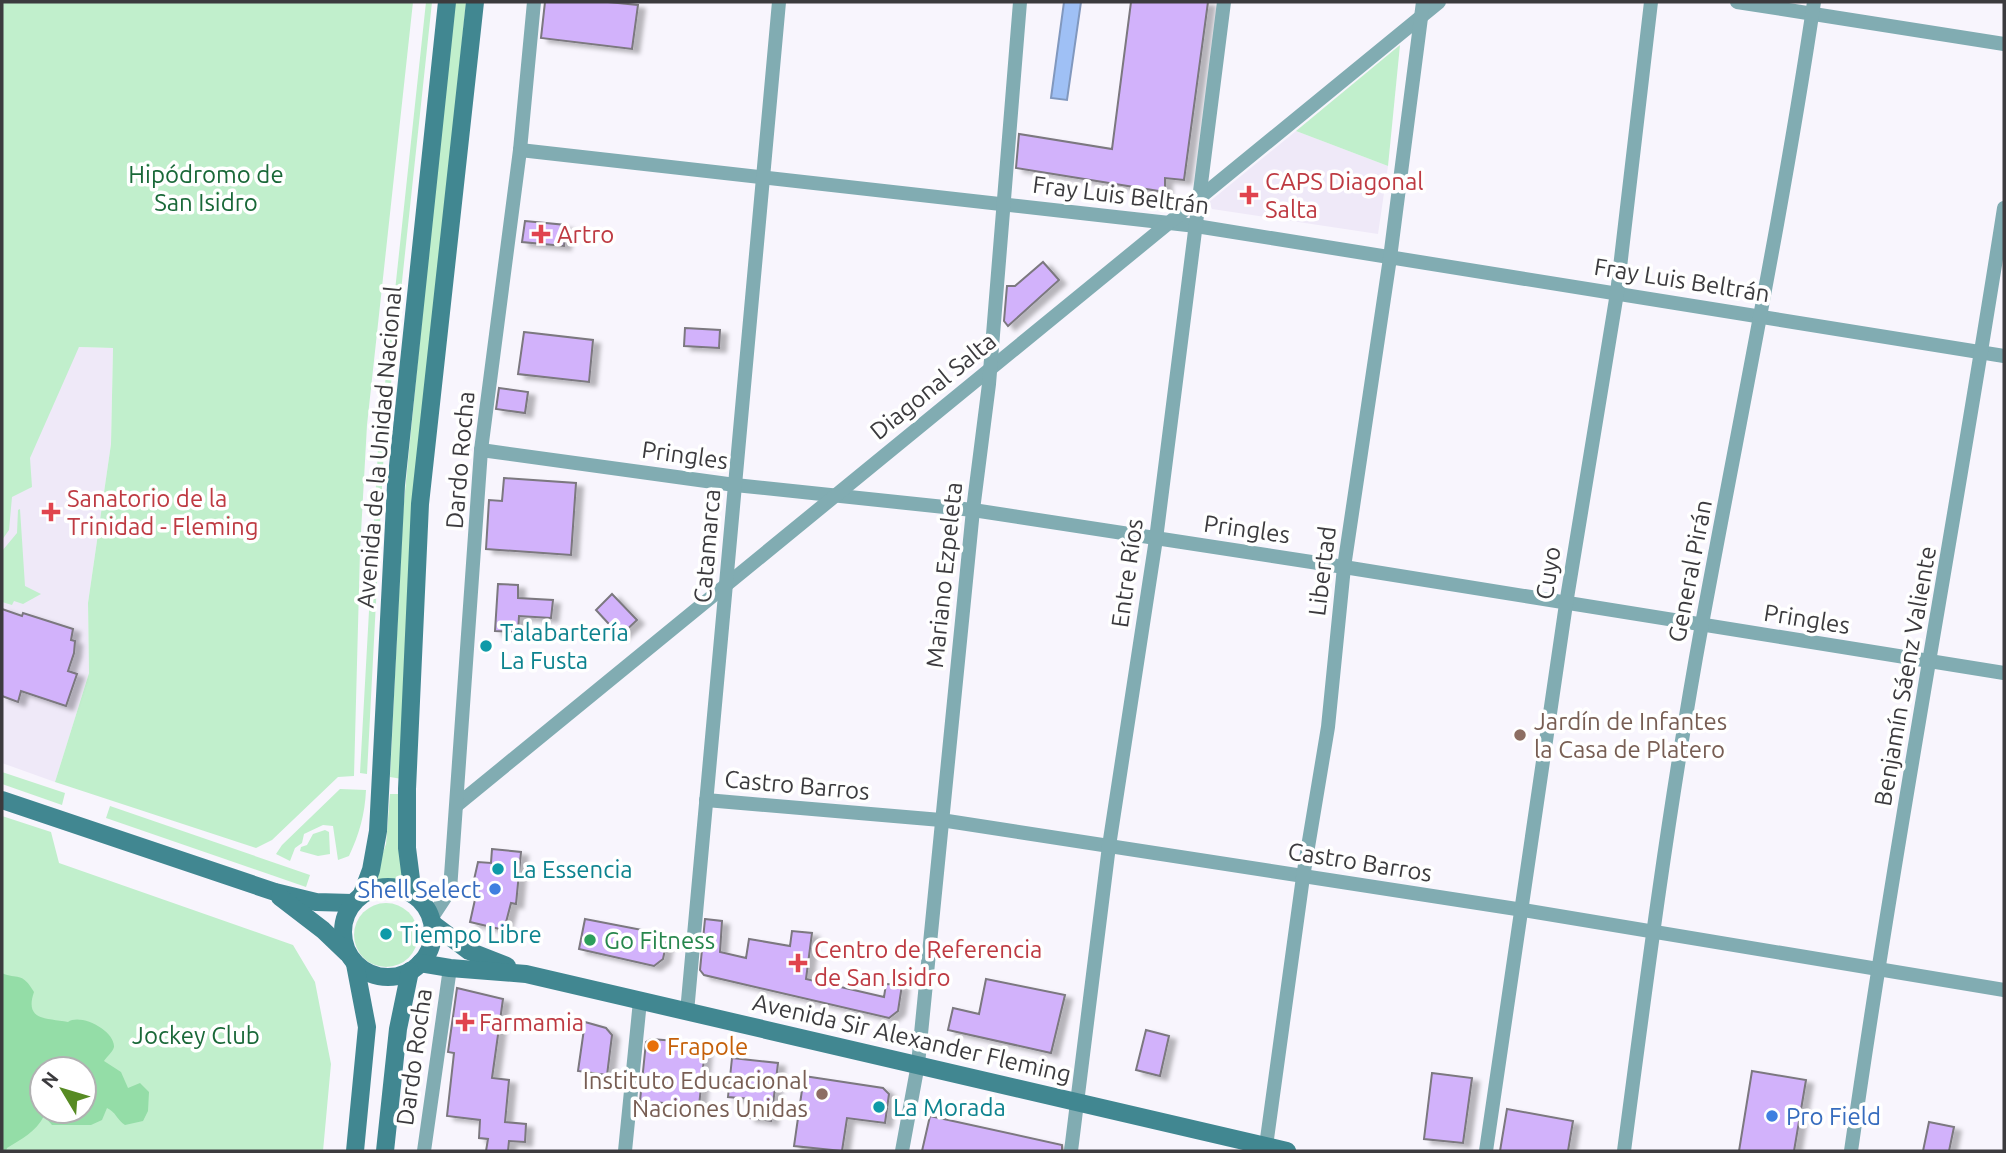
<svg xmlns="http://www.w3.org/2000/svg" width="2006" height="1153" font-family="Ubuntu,sans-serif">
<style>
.built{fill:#efe9f8}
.green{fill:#c1efcc;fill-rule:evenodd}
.forest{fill:#94dda7;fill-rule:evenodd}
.water{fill:#9fc0f5;stroke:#8198be;stroke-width:2}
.building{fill:#d2b2fb;stroke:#7b787f;stroke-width:2;filter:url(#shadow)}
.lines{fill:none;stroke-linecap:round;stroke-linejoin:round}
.street{stroke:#81acb2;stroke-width:14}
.secondary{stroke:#418791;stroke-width:18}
.health-dot{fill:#e0444e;stroke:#fff;stroke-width:2.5}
.culture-dot{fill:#0f9aa8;stroke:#fff;stroke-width:2.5}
.education-dot{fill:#8d6e63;stroke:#fff;stroke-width:2.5}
.shop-dot{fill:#3f7fe0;stroke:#fff;stroke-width:2.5}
.leisure-dot{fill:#2e9e5b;stroke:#fff;stroke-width:2.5}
.food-dot{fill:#e8710a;stroke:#fff;stroke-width:2.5}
.labels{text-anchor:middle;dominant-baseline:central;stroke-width:7;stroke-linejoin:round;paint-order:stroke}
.park-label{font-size:24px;fill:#196838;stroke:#fff}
.health-label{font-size:24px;fill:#be3a42;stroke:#fff;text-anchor:start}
.street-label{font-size:24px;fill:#3c3b3e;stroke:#fff}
.culture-label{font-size:24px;fill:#0d838f;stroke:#fff;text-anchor:start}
.education-label{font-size:24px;fill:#785e54;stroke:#fff;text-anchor:start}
.shop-label{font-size:24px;fill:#366cbe;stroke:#fff;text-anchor:end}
.leisure-label{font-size:24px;fill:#27864d;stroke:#fff;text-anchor:start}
.food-label{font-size:24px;fill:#c56008;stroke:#fff;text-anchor:start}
</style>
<defs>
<filter id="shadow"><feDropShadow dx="7" dy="4" stdDeviation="2" flood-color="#0004"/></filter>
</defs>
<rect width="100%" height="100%" fill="#f8f5fd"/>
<g class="built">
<polygon points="1296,131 1388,166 1378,234 1212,209 1209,202"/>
<polygon points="79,347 113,348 111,444 88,603 89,673 55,782 2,763 2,460"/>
</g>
<g class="green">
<polygon points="2,2 413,2 367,425 360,551 354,776 338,777 272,840 256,848 55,782 89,673 88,603 111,444 113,348 79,347 30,458 32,487 12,497 9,530 2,540"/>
<polygon points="426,2 432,2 384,449 367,774 360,773 378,449"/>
<polygon points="453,2 466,2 447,191 402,779 390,777 403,512"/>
<polygon points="1400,45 1388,166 1296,131"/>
<polygon points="20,509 25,586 41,594 23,604 14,601 12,605 2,602 2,551 17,533 18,510"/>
<polygon points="2,772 65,793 62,805 2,784"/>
<path d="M340 789 366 790C365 814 359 835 349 856L338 860 333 826 323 825 304 834 302 843 295 848 290 861 276 854 282 845Z"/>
<polygon points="390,794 400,794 408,882 373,880 386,844"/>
<polygon points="110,806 310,875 306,887 106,818"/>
<path d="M2 816 51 832 59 863 293 945 315 982 331 1064 323 1151H2ZM42 1069H84V1111H42Z"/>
<polygon points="325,830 329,832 330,854 318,856 300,851 301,847 307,845 313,834"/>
<circle cx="386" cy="935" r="32"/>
</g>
<path class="forest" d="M2 973C17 980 22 971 34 992 24 1021 47 1018 68 1022 81 1013 115 1031 114 1047 113 1052 107 1056 104 1061L121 1072 128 1088 140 1083 149 1092 148 1111 143 1121 125 1125C117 1120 116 1112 107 1108L102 1120 91 1125H52L44 1116C36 1132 21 1139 7 1148L6 1151H2ZM42 1069H84V1111H42Z"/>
<polygon class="water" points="1064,2 1081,2 1067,100 1051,98"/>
<g class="building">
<polygon points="545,2 608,2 638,5 632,49 541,38"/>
<polygon points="1131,2 1208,2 1184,180 1165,178 1165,192 1016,168 1019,134 1112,149"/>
<polygon points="525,221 566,225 564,246 522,242"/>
<polygon points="1043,262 1059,280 1008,326 1004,321 1007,286 1015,286"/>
<polygon points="685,328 720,330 719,348 684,346"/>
<polygon points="524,332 593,340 589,382 518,374"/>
<polygon points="499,388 528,392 525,413 496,409"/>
<polygon points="504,478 576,483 571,555 486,549 489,500 502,501"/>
<polygon points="498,584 518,585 518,598 553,600 551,618 519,616 518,632 495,631"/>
<polygon points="612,594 637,620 620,636 596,610"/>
<polygon points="2,609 22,616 23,613 73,629 71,640 75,641 74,653 68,671 77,674 66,706 21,691 18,702 2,696"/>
<polygon points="492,849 521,852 516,904 511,903 504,930 470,922 476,895 471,893 478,862 491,863"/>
<polygon points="585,919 668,935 663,959 654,966 579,949"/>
<polygon points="705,919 722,921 720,952 746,958 749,939 790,946 792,931 812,933 806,979 884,997 886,984 902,985 898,1011 889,1018 704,975 700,970"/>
<polygon points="986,979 1065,995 1051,1053 948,1030 953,1008 979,1014"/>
<polygon points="457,988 503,999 492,1078 509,1080 505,1122 526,1124 525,1142 509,1141 508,1151 486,1151 488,1139 479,1138 480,1120 447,1116 454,1053 448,1052"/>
<polygon points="585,1022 606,1028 612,1035 607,1075 578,1071"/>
<polygon points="1146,1030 1169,1036 1160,1076 1136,1070"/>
<polygon points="651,1039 676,1041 705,1049 699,1106 640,1101 646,1042"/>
<polygon points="732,1058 778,1063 771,1121 748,1118 751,1099 728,1097"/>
<polygon points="1752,1071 1806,1080 1794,1151 1739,1151"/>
<polygon points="1432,1073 1472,1078 1463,1143 1424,1139"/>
<polygon points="804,1076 883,1088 889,1094 885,1123 847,1118 842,1151 794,1146"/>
<polygon points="1507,1109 1573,1121 1568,1151 1500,1151"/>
<polygon points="930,1116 1062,1145 1062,1151 922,1151"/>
<polygon points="1929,1122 1954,1127 1949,1151 1923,1151"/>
</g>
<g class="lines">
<g class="street">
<polyline points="1737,2 2004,44"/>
<polyline points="520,150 1196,226 2004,356"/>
<polyline points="481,450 735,485 973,510 1344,567 2004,673"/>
<polyline points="706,800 941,820 1523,910 2004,990"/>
<polyline points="457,805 1439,2"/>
<polyline points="431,919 450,890 481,450 520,150 534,2"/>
<polyline points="687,1012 779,2"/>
<polyline points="1266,1146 1303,877 1328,727 1344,567 1390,258 1423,2"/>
<polyline points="424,1151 450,968"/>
<polyline points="625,1151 640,1001"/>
<polyline points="902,1151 918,1064 973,510 989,384 1020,2"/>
<polyline points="1071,1151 1109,846 1156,539 1224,2"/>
<polyline points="1486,1151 1566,604 1617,293 1651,2"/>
<path d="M1624 1151C1647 975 1670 799 1702 624 1740 417 1783 210 1814 2"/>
<path d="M1851 1151C1896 836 1955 523 2004 208"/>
</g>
<g class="secondary">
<polyline points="2,800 275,892 316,902 352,903"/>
<circle cx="388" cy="932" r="45"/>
<polyline points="362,894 371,870 378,831 396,485 447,2"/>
<polyline points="413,895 407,848 407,789 420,504 475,2"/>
<polyline points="280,897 323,930 347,953"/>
<polyline points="433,924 469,951 507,966"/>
<polyline points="420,963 450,968 526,974 1287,1151"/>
<polyline points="355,1151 367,1027 355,964"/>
<polyline points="385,1151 398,1029 410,971"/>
</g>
</g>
<g class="health-dot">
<path d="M1245.5 184.5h7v7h7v7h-7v7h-7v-7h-7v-7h7z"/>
<path d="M537.5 223.5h7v7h7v7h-7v7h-7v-7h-7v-7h7z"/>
<path d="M47.5 501.5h7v7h7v7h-7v7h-7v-7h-7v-7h7z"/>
<path d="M794.5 952.5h7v7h7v7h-7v7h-7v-7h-7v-7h7z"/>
<path d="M461.5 1011.5h7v7h7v7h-7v7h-7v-7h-7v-7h7z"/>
</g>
<g class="culture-dot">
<circle cx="486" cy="646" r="7"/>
<circle cx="498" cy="869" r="7"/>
<circle cx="386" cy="934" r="7"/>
<circle cx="879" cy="1107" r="7"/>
</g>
<g class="education-dot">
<circle cx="1520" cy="735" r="7"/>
<circle cx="822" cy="1094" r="7"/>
</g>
<g class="shop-dot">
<circle cx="495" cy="889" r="7"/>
<circle cx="1772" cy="1116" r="7"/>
</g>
<circle class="leisure-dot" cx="590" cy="940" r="7"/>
<circle class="food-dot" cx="653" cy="1046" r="7"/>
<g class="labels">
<g class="park-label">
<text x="206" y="174">Hipódromo de<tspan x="206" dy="28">San Isidro</tspan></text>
<text x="196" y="1035">Jockey Club</text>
</g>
<g class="health-label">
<text x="1265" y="181">CAPS Diagonal<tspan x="1265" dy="28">Salta</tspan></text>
<text x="557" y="234">Artro</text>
<text x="67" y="498">Sanatorio de la<tspan x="67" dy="28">Trinidad - Fleming</tspan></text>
<text x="814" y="949">Centro de Referencia<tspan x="814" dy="28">de San Isidro</tspan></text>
<text x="479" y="1022">Farmamia</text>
</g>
<g class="street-label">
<text transform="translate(1121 195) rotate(7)">Fray Luis Beltrán</text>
<text transform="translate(1682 280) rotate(9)">Fray Luis Beltrán</text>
<text transform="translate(933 386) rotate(-39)">Diagonal Salta</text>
<text transform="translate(379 447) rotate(-85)">Avenida de la Unidad Nacional</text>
<text transform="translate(685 455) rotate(8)">Pringles</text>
<text transform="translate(460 460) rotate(-85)">Dardo Rocha</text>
<text transform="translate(1247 529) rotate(8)">Pringles</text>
<text transform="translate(707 546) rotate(-85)">Catamarca</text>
<text transform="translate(1322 571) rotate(-83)">Libertad</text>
<text transform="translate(1690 571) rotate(-79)">General Pirán</text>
<text transform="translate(1127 573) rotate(-82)">Entre Ríos</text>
<text transform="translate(1548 573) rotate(-81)">Cuyo</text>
<text transform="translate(944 575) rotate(-84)">Mariano Ezpeleta</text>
<text transform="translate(1807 619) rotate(9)">Pringles</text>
<text transform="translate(1905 676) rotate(-80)">Benjamín Sáenz Valiente</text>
<text transform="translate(797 785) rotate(5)">Castro Barros</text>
<text transform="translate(1360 862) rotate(9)">Castro Barros</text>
<text transform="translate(912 1038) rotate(13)">Avenida Sir Alexander Fleming</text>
<text transform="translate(414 1057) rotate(-82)">Dardo Rocha</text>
</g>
<g class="culture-label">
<text x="500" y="632">Talabartería<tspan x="500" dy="28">La Fusta</tspan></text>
<text x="512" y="869">La Essencia</text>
<text x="400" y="934">Tiempo Libre</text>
<text x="893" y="1107">La Morada</text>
</g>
<g class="education-label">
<text x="1534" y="721">Jardín de Infantes<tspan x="1534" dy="28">la Casa de Platero</tspan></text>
<text x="808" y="1080" text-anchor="end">Instituto Educacional<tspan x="808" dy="28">Naciones Unidas</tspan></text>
</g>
<g class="shop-label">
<text x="481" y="889">Shell Select</text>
<text x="1786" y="1116" text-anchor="start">Pro Field</text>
</g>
<g class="leisure-label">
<text x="604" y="940">Go Fitness</text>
</g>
<g class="food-label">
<text x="667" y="1046">Frapole</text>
</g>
</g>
<rect width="2006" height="1153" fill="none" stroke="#3c3b3e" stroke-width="7"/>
<g transform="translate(63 1090) rotate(308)"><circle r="33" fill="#ffffff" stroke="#b1b1b2" stroke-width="2"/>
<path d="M0-5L12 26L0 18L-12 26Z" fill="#578b23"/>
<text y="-10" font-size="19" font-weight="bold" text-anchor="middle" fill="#3c3b3e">N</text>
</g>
</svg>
